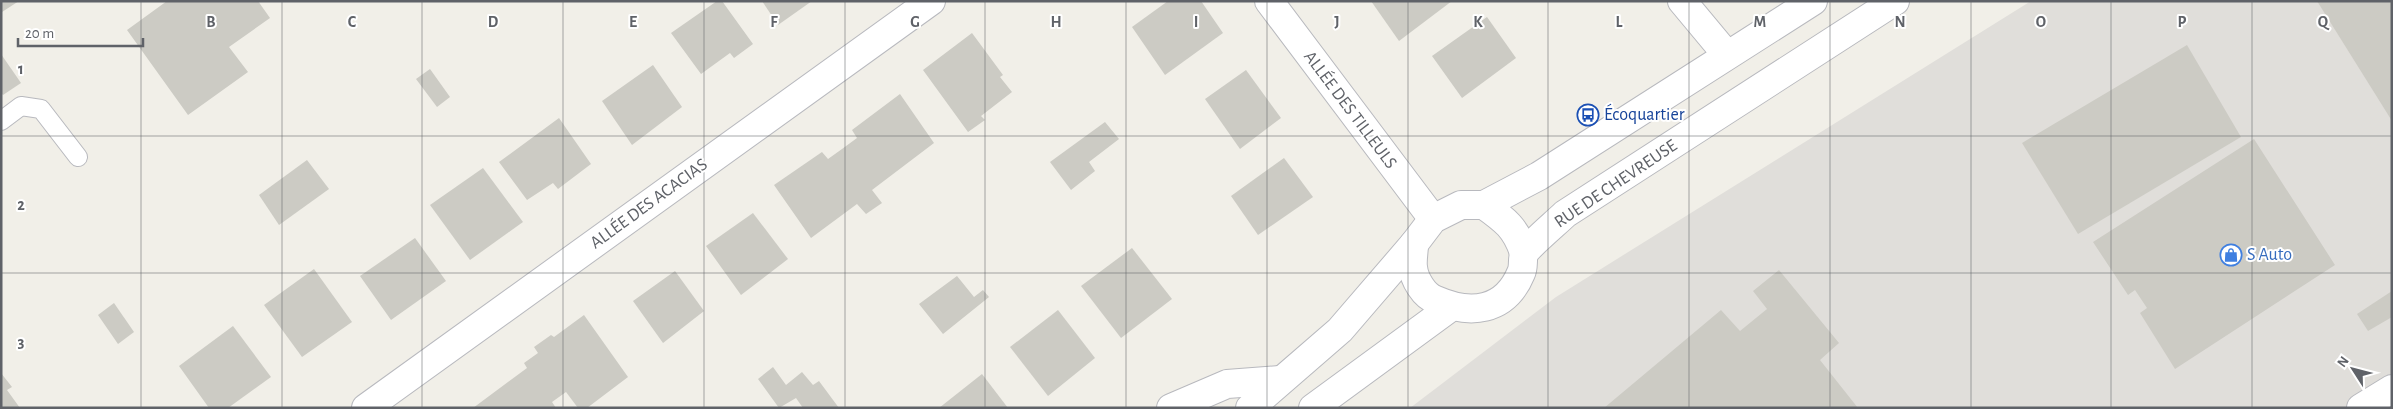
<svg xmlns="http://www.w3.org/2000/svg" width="2393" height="409" font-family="'Alegreya Sans',sans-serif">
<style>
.industrial{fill:#e0deda}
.building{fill:#cccbc4}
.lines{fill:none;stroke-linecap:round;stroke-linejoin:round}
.service-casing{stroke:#b8b9be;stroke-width:20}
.minor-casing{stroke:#b8b9be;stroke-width:30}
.tertiary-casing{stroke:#b8b9be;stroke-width:30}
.service{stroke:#fff;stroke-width:18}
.minor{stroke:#fff;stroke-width:28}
.tertiary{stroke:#fff;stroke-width:28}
.grid{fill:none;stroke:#5f6268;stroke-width:1;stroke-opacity:0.55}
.labels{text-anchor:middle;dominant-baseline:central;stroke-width:4;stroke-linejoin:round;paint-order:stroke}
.street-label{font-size:18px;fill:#5f6268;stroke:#fff}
.transit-label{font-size:18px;fill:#164399;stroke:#fff;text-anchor:start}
.shop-label{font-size:18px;fill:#366cbe;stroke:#fff;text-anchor:start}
.grid-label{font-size:16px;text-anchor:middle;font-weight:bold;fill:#5f6268;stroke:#fff;stroke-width:4;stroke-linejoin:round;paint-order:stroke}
</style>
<rect width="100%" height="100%" fill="#f1efe8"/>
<polygon class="industrial" points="2031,1 2392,1 2392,408 1410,408 1556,297"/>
<g class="building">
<polygon points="1,1 19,1 2,12"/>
<polygon points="167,1 258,1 270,18 229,47 248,72 188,115 127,30"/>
<polygon points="717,1 722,1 753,44 734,58 730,53 701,74 671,33"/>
<polygon points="762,1 812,1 778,25"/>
<polygon points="1168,1 1201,1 1223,33 1165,75 1132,27"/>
<polygon points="1371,1 1452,1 1399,41"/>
<polygon points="2317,1 2392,1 2392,121"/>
<polygon points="1487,17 1516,58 1462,98 1432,56"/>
<polygon points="972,33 1003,75 1000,77 1012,92 981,116 985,120 968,132 923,70"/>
<polygon points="2187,45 2241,137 2078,234 2022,143"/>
<polygon points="1,54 21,83 3,95 1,93"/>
<polygon points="653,65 682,107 632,145 602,101"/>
<polygon points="430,69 450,97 437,107 416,79"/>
<polygon points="1246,70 1281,118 1240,149 1205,99"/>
<polygon points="900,94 934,143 872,190 882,203 866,214 857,204 811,238 774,185 822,152 828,159 842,149 857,138 852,130"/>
<polygon points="559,118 591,164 558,189 553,183 527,200 499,162"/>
<polygon points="1105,122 1119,139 1089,162 1095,171 1071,190 1050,162"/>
<polygon points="2254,139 2335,265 2175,369 2140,313 2147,308 2135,290 2128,295 2093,242"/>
<polygon points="1284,158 1313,197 1258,235 1231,196"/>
<polygon points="307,160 329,189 279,225 259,195"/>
<polygon points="483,168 523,222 470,260 430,205"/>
<polygon points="753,213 788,259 741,295 706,246"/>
<polygon points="415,238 446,281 391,320 360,276"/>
<polygon points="1132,248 1172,299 1121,338 1081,286"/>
<polygon points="314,269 352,322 302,357 264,305"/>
<polygon points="1779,270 1839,343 1820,360 1858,408 1604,408 1721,310 1740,331 1767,309 1753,291"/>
<polygon points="675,271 704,311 663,343 633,301"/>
<polygon points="957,276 974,297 983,290 989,297 943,334 919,304"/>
<polygon points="2392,291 2392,317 2368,331 2357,314"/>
<polygon points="114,303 134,332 118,344 98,315"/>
<polygon points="1058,310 1095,358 1048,396 1010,347"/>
<polygon points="584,315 628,377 587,408 578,408 566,392 552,402 556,408 473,408 527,368 524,363 538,353 534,347 551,335 554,337"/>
<polygon points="233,326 271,377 228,408 209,408 179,366"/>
<polygon points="773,367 786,385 802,372 813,385 819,381 839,408 803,408 796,398 779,408 758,379"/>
<polygon points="1,373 12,387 7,390 20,408 1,408"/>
<polygon points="982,374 1008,408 939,408"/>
</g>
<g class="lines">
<g class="service-casing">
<polyline id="service" points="1,121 21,106 41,109 78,157"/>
</g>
<g class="minor-casing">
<g id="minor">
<polyline points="1269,1 1433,219"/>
<polyline points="1682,1 1727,55"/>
<polyline points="366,408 931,1"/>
<polyline points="1171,408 1227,384 1280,380"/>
<polyline points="2361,408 2392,389"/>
</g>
</g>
<g class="tertiary-casing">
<g id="tertiary">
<path d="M1484 205C1505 220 1516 228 1524 253"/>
<path d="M1414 244C1414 251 1412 260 1413 267 1414 279 1424 296 1436 300 1470 315 1505 312 1521 273 1524 267 1522 260 1524 254 1528 246 1557 222 1565 214L1895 1"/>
<polyline points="1250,408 1340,330 1414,244 1433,219 1461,205 1484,205 1539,176 1813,1"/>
<polyline points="1313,408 1451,307"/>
</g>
</g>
<use href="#service" class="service"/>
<use href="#minor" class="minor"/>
<use href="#tertiary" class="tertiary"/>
</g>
<path class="grid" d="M141 1V408M282 1V408M422 1V408M563 1V408M704 1V408M845 1V408M985 1V408M1126 1V408M1267 1V408M1408 1V408M1548 1V408M1689 1V408M1830 1V408M1971 1V408M2111 1V408M2252 1V408M1 136H2392M1 273H2392"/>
<defs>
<g id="bus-ring" transform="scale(1.125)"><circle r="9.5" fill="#fff" stroke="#1a4fb4" stroke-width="1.5"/><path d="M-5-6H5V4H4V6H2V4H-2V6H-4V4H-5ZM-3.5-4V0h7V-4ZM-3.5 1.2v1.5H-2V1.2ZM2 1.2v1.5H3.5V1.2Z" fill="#1a4fb4"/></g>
<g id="shop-ring" transform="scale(1.125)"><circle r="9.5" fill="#fff" stroke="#3f7fe0" stroke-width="1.5"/><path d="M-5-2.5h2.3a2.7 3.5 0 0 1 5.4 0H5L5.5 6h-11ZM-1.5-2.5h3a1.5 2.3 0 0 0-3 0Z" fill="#3f7fe0"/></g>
</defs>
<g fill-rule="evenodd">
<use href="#bus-ring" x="1588" y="115"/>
<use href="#shop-ring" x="2231" y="255"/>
</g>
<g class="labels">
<g class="street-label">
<text transform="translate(1350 110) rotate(53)">ALLÉE DES TILLEULS</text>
<text transform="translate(1616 184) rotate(-34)">RUE DE CHEVREUSE</text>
<text transform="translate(649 204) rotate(-36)">ALLÉE DES ACACIAS</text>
</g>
<g class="transit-label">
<text x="1604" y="115">Écoquartier</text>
</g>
<g class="shop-label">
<text x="2247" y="255">S Auto</text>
</g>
</g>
<g class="grid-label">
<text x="211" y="27">B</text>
<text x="352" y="27">C</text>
<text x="493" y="27">D</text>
<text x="633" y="27">E</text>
<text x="774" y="27">F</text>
<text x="915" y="27">G</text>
<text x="1056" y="27">H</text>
<text x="1196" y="27">I</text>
<text x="1337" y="27">J</text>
<text x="1478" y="27">K</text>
<text x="1619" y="27">L</text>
<text x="1760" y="27">M</text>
<text x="1900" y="27">N</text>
<text x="2041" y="27">O</text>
<text x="2182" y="27">P</text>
<text x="2323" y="27">Q</text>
<text x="21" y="74">1</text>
<text x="21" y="210">2</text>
<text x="21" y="347">3</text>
</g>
<rect width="2393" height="409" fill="none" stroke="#5f6268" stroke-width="5"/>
<g transform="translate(2353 369) rotate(306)" stroke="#ffffff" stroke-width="4" paint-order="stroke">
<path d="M0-4L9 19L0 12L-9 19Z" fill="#5f6268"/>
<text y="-8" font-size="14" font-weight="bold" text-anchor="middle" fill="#5f6268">N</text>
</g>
<path d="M18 38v8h125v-8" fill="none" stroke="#5f6268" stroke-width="2.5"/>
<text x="25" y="38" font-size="15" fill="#5f6268" stroke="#ffffff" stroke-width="4" paint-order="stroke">20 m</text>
</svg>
